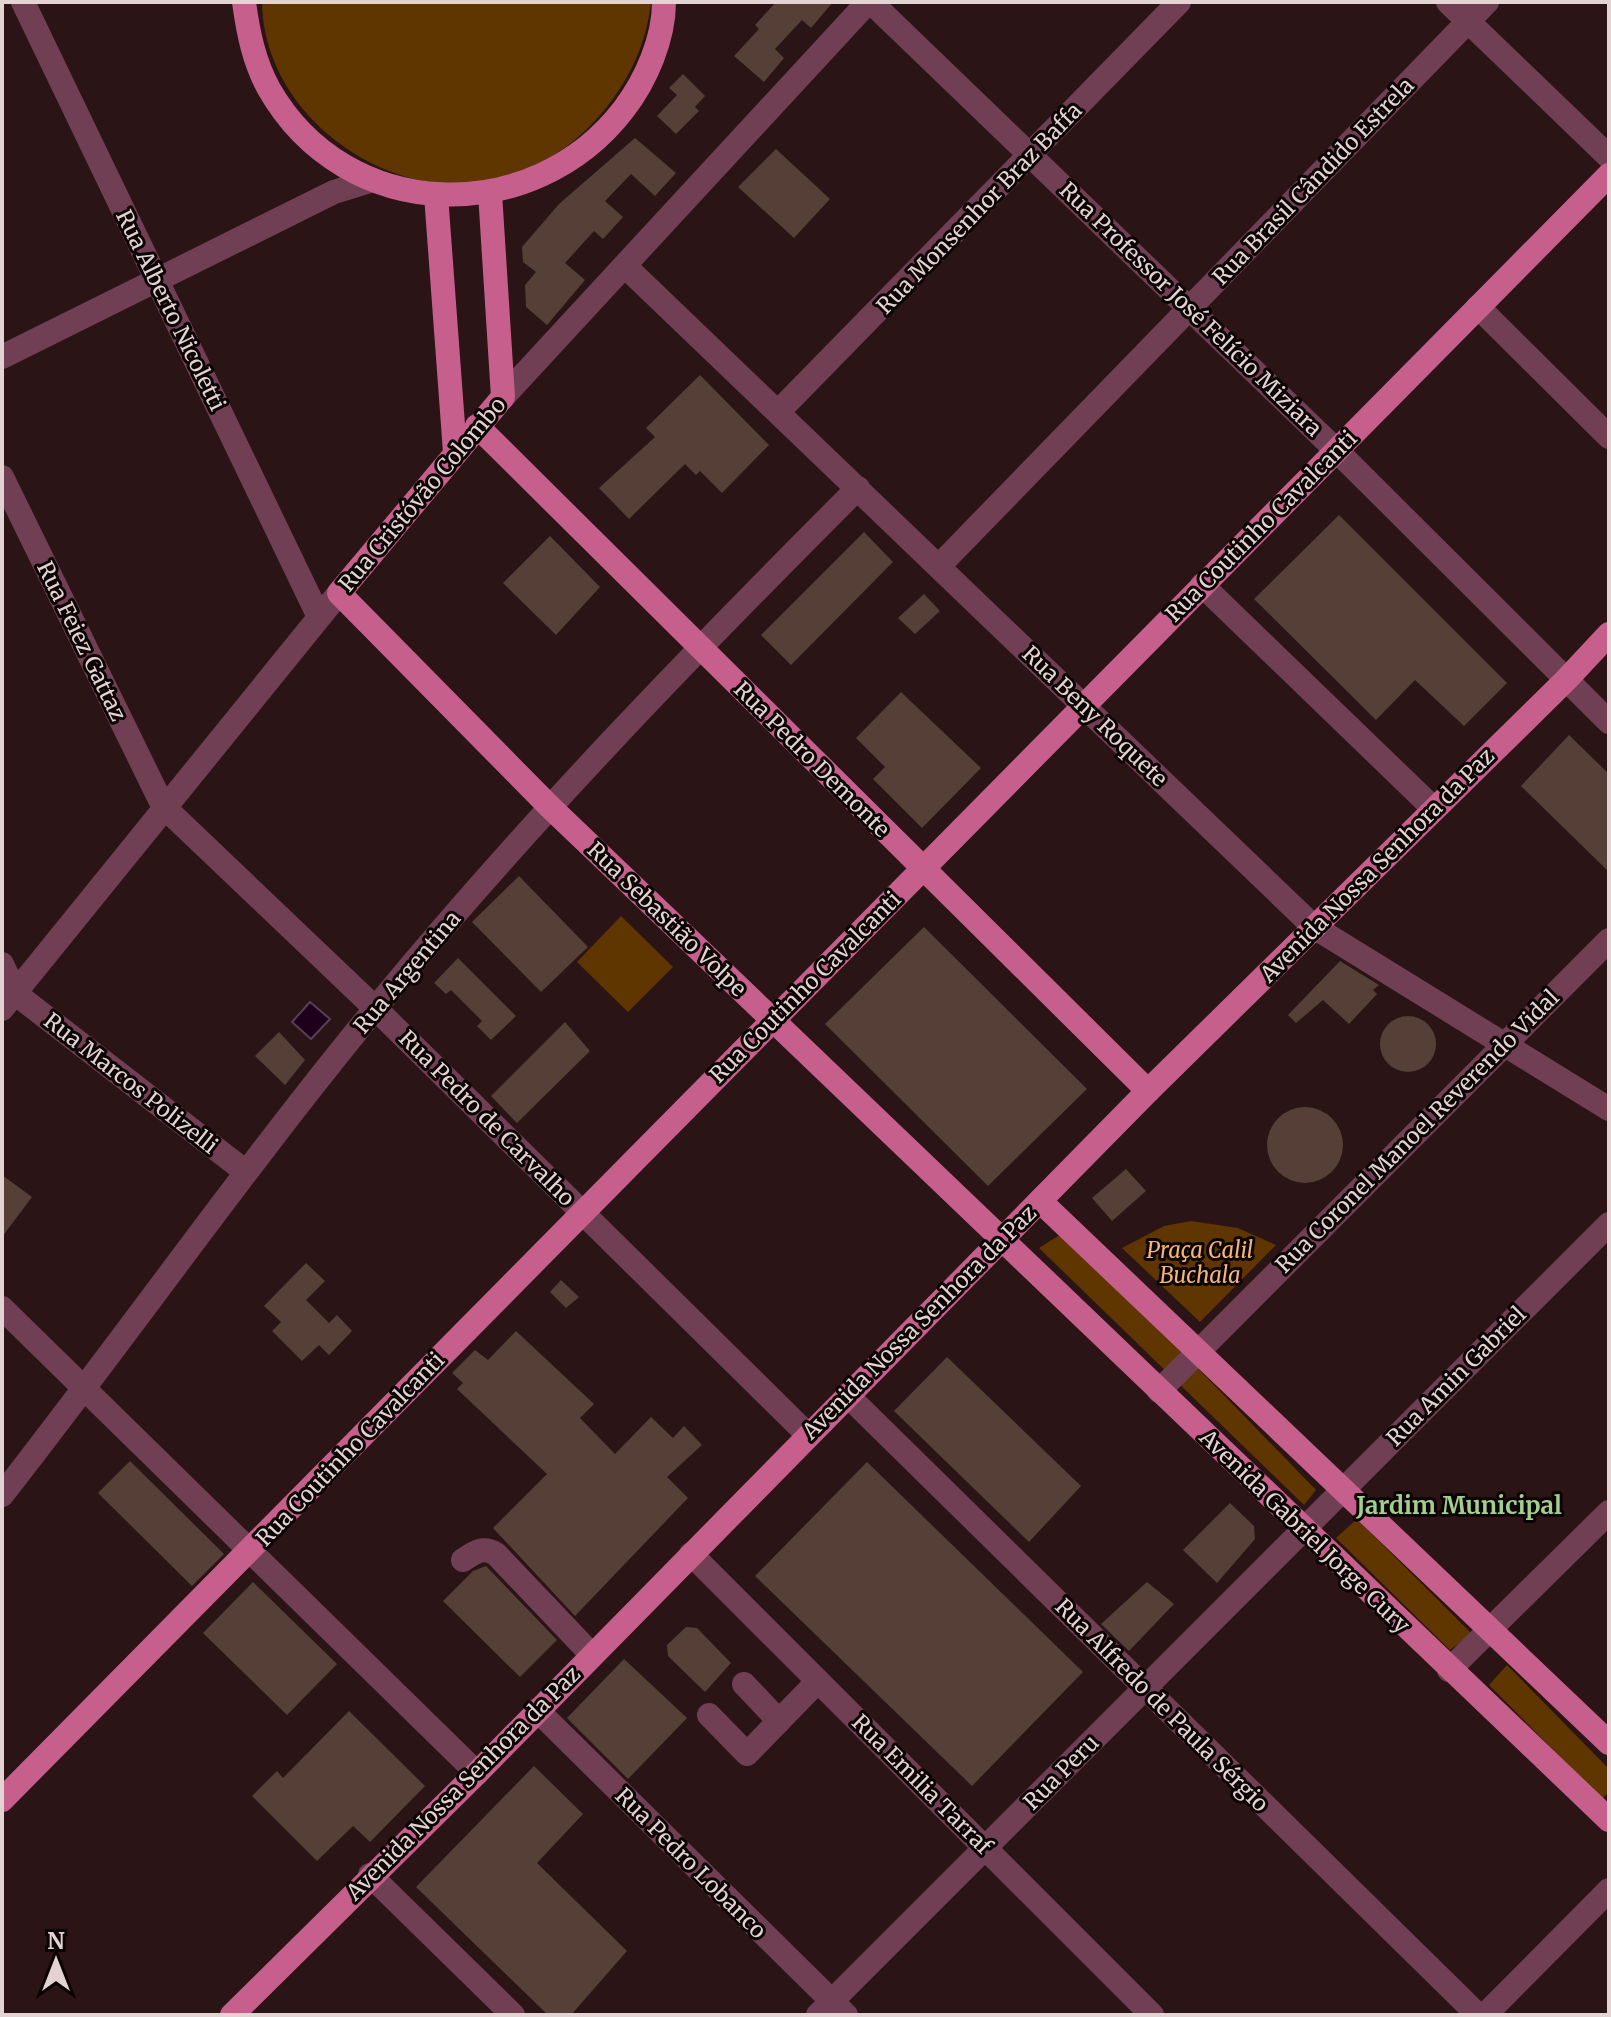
<svg xmlns="http://www.w3.org/2000/svg" width="1611" height="2017" font-family="Merriweather,serif">
<style>
.green{fill:#5f3500}
.water{fill:#1e001c;stroke:#593f53;stroke-width:2}
.building{fill:#563f36}
.lines{fill:none;stroke-linecap:round;stroke-linejoin:round}
.minor{stroke:#713f54;stroke-width:24}
.major{stroke:#c65f8c;stroke-width:24}
.labels{text-anchor:middle;dominant-baseline:central;stroke-width:6;stroke-linejoin:round;paint-order:stroke}
.street-label{font-size:22px;fill:#e3d3d3;stroke:#0c0404}
.park-label{font-size:22px;font-style:italic;fill:#f4b577;stroke:#0c0404}
.neighbourhood-label{font-size:24px;font-weight:bold;fill:#a4ce8d;stroke:#0c0404}
</style>
<rect width="100%" height="100%" fill="#2a1415"/>
<g class="green">
<path d="M262 2H651C641 101 546 194 443 184 350 175 263 97 262 2Z"/>
<polygon points="621,916 673,967 628,1012 577,962"/>
<polygon points="1191,1221 1238,1228 1276,1245 1200,1322 1122,1248 1164,1226"/>
<polygon points="1061,1234 1188,1358 1316,1490 1304,1505 1039,1248"/>
<polygon points="1357,1519 1472,1634 1450,1650 1336,1538"/>
<polygon points="1507,1665 1609,1769 1609,1792 1602,1799 1489,1685"/>
</g>
<polygon class="water" points="310,1002 330,1019 311,1039 292,1022"/>
<g class="building">
<polygon points="776,2 833,2 811,28 802,20 775,49 784,58 764,82 734,56 759,29 755,25"/>
<polygon points="683,74 705,96 695,107 699,111 676,134 657,116 677,95 669,88"/>
<polygon points="635,138 676,173 655,196 631,174 605,201 623,217 603,239 594,231 565,263 585,280 547,325 526,307 525,285 536,272 523,262 522,247 559,204"/>
<polygon points="776,149 830,199 794,238 738,187"/>
<polygon points="700,375 769,445 722,493 700,471 696,475 685,464 629,519 599,488 655,437 646,428"/>
<polygon points="1339,515 1507,683 1464,726 1415,680 1376,720 1254,599"/>
<polygon points="864,532 893,562 791,665 761,635"/>
<polygon points="550,536 600,587 556,635 503,583"/>
<polygon points="924,594 940,611 915,634 898,618"/>
<polygon points="901,692 981,768 922,828 873,779 885,767 856,738"/>
<polygon points="1569,735 1609,774 1609,872 1521,786"/>
<polygon points="519,876 588,947 541,992 472,922"/>
<polygon points="924,927 1087,1089 988,1186 825,1024"/>
<polygon points="458,958 516,1016 491,1040 477,1026 482,1021 451,990 446,994 434,983"/>
<polygon points="1340,961 1379,985 1373,990 1377,994 1349,1024 1323,1000 1296,1023 1288,1015"/>
<circle cx="1408" cy="1044" r="28"/>
<polygon points="565,1022 590,1051 517,1123 491,1096"/>
<polygon points="279,1032 305,1060 285,1085 255,1056"/>
<circle cx="1305" cy="1145" r="38"/>
<polygon points="1126,1169 1146,1191 1112,1221 1092,1198"/>
<polygon points="2,1175 32,1197 2,1237"/>
<polygon points="306,1263 325,1281 306,1300 329,1323 337,1315 352,1331 329,1355 319,1345 302,1361 272,1331 281,1322 264,1306"/>
<polygon points="561,1280 579,1297 566,1308 550,1292"/>
<polygon points="516,1331 594,1404 580,1418 615,1454 651,1417 673,1438 684,1426 702,1445 667,1477 688,1498 575,1616 493,1528 547,1474 457,1389 463,1383 452,1373 475,1350 488,1360"/>
<polygon points="947,1357 1081,1486 1029,1542 894,1411"/>
<polygon points="130,1461 224,1554 192,1586 98,1493"/>
<polygon points="867,1462 1083,1672 972,1786 755,1576"/>
<polygon points="1230,1503 1254,1526 1255,1539 1217,1583 1183,1550"/>
<polygon points="486,1566 557,1640 520,1677 443,1601 473,1571"/>
<polygon points="253,1582 337,1664 287,1715 203,1633"/>
<polygon points="1147,1582 1174,1604 1129,1651 1101,1624"/>
<polygon points="686,1627 697,1628 731,1663 705,1692 668,1656 667,1645"/>
<polygon points="624,1659 687,1718 628,1779 567,1718"/>
<polygon points="349,1711 425,1786 370,1842 353,1826 317,1861 252,1796 277,1771 283,1778"/>
<polygon points="534,1766 583,1814 537,1863 627,1951 571,2015 548,2015 416,1887"/>
</g>
<g class="lines">
<g class="minor">
<polyline points="23,2 319,617"/>
<polyline points="871,2 1336,450 1609,722"/>
<polyline points="1448,2 1609,157"/>
<polyline points="626,267 1314,927 1609,1109"/>
<polyline points="1478,307 1609,437"/>
<polyline points="2,357 334,192 373,180"/>
<polyline points="503,397 868,2"/>
<polyline points="778,412 1179,2"/>
<polyline points="2,477 163,806 375,1008 807,1434"/>
<polyline points="939,566 1487,2"/>
<polyline points="1202,585 1433,808"/>
<polyline points="2,964 16,994 246,1172"/>
<polyline points="2,1009 339,593"/>
<polyline points="2,1308 477,1773"/>
<polyline points="1159,1391 1609,940"/>
<polyline points="847,1395 1478,2015"/>
<path d="M2 1495C128 1334 245 1167 374 1010 525 826 690 656 858 488"/>
<polyline points="691,1554 1152,2015"/>
<path d="M463 1560C475 1552 483 1546 496 1554L592 1655"/>
<polyline points="1449,1670 1609,1512"/>
<polyline points="744,1684 779,1721"/>
<polyline points="537,1710 846,2015"/>
<polyline points="709,1715 747,1754 818,1681"/>
<polyline points="370,1875 513,2015"/>
<polyline points="818,2015 1609,1224"/>
<polyline points="1485,2015 1609,1890"/>
</g>
<g class="major">
<path d="M244 2C248 32 254 62 269 89 346 224 533 228 624 109 646 80 664 39 664 2"/>
<polyline points="490,193 503,397 339,593 549,806 1609,1820"/>
<polyline points="436,195 455,452"/>
<polyline points="477,426 1148,1091"/>
<polyline points="1040,1201 1609,1743"/>
<polyline points="2,1800 1609,175"/>
<polyline points="232,2015 477,1773 1148,1091 1566,680 1609,634"/>
</g>
</g>
<g class="labels">
<g class="street-label">
<text transform="translate(1313 181) rotate(-46)">Rua Brasil Cândido Estrela</text>
<text transform="translate(979 208) rotate(-46)">Rua Monsenhor Braz Baffa</text>
<text transform="translate(1191 309) rotate(44)">Rua Professor José Felício Miziara</text>
<text transform="translate(171 310) rotate(64)">Rua Alberto Nicoletti</text>
<text transform="translate(422 494) rotate(-50)">Rua Cristóvão Colombo</text>
<text transform="translate(1261 526) rotate(-45)">Rua Coutinho Cavalcanti</text>
<text transform="translate(82 641) rotate(64)">Rua Feiez Gattaz</text>
<text transform="translate(1095 716) rotate(44)">Rua Beny Roquete</text>
<text transform="translate(812 759) rotate(45)">Rua Pedro Demonte</text>
<text transform="translate(1377 865) rotate(-45)">Avenida Nossa Senhora da Paz</text>
<text transform="translate(667 919) rotate(44)">Rua Sebastião Volpe</text>
<text transform="translate(407 972) rotate(-50)">Rua Argentina</text>
<text transform="translate(805 987) rotate(-45)">Rua Coutinho Cavalcanti</text>
<text transform="translate(131 1083) rotate(38)">Rua Marcos Polizelli</text>
<text transform="translate(487 1118) rotate(45)">Rua Pedro de Carvalho</text>
<text transform="translate(1417 1131) rotate(-45)">Rua Coronel Manoel Reverendo Vidal</text>
<text transform="translate(919 1322) rotate(-45)">Avenida Nossa Senhora da Paz</text>
<text transform="translate(1456 1376) rotate(-45)">Rua Amin Gabriel</text>
<text transform="translate(350 1449) rotate(-46)">Rua Coutinho Cavalcanti</text>
<text transform="translate(1305 1531) rotate(44)">Avenida Gabriel Jorge Cury</text>
<text transform="translate(1162 1705) rotate(45)">Rua Alfredo de Paula Sérgio</text>
<text transform="translate(1061 1772) rotate(-45)">Rua Peru</text>
<text transform="translate(463 1783) rotate(-45)">Avenida Nossa Senhora da Paz</text>
<text transform="translate(922 1784) rotate(45)">Rua Emilia Tarraf</text>
<text transform="translate(691 1863) rotate(45)">Rua Pedro Lobanco</text>
</g>
<g class="park-label">
<text x="1200" y="1250">Praça Calil<tspan x="1200" dy="25">Buchala</tspan></text>
</g>
<g class="neighbourhood-label">
<text x="1459" y="1505">Jardim Municipal</text>
</g>
</g>
<rect width="1611" height="2017" fill="none" stroke="#e3d3d3" stroke-width="8"/>
<g transform="translate(56 1961)" stroke="#0c0404" stroke-width="6" paint-order="stroke">
<path d="M0-6L14 30L0 20L-14 30Z" fill="#e3d3d3"/>
<text y="-12" font-size="22" font-weight="bold" text-anchor="middle" fill="#e3d3d3">N</text>
</g>
</svg>
